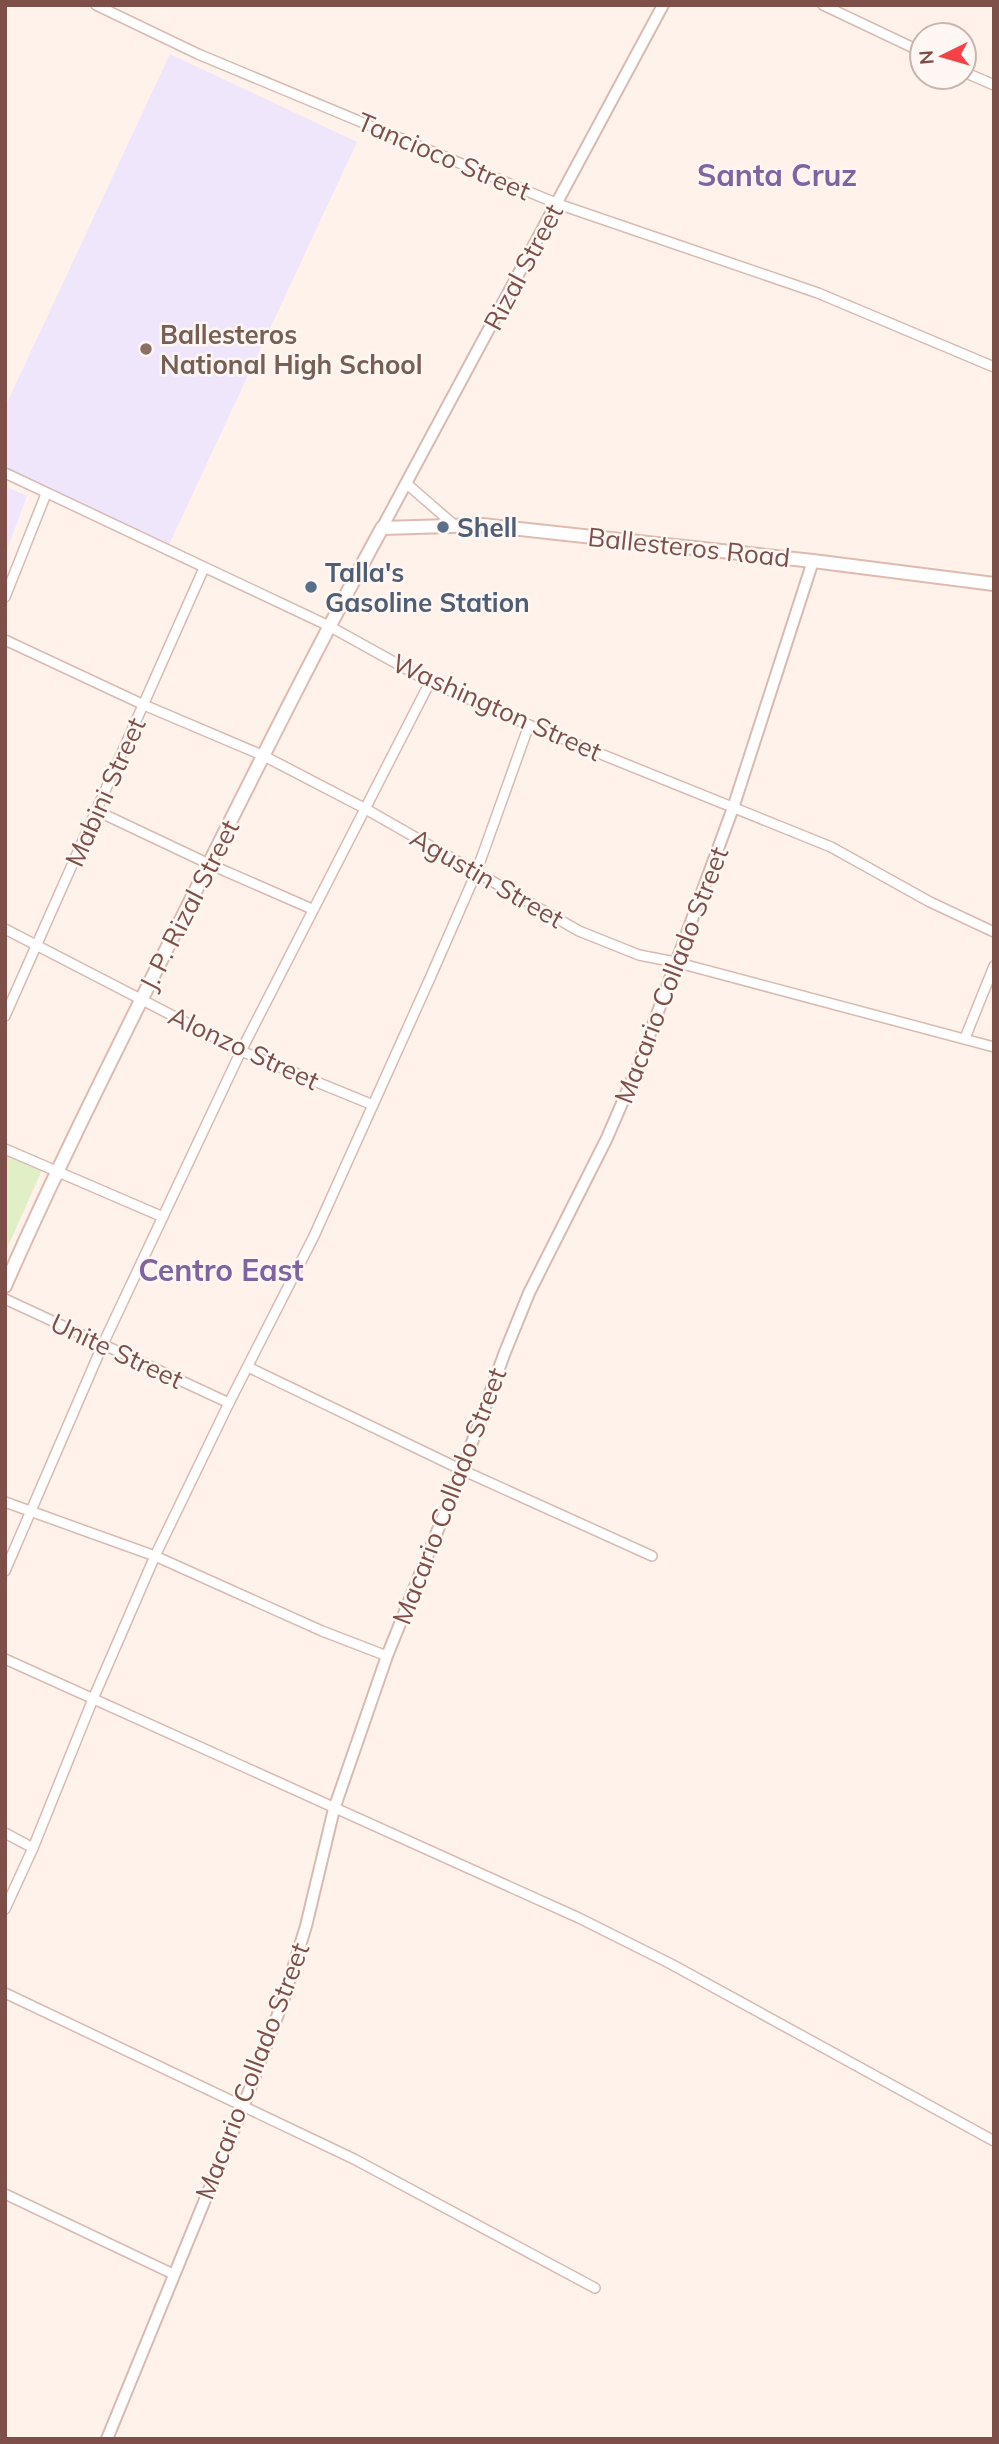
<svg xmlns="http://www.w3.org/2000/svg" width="999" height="2444" font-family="Mulish,sans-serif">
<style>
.education{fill:#efe6fc}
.green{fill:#e1efc6}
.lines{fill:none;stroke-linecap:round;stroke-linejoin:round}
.minor-casing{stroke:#d8bab2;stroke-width:12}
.tertiary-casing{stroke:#d8bab2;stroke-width:14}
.secondary-casing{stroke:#debab1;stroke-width:16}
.minor{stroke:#fff;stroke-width:9}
.tertiary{stroke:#fff;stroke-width:10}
.secondary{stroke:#fff;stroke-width:12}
.education-dot{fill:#8d6e63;stroke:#fff7f3;stroke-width:2.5}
.service-dot{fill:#5c6f8a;stroke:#fff7f3;stroke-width:2.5}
.labels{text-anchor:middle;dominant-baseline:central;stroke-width:5;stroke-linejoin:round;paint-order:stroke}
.street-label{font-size:26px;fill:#7e4f49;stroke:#fff7f3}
.education-label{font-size:26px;font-weight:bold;fill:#785e54;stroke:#fff7f3;text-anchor:start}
.service-label{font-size:26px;font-weight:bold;fill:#4e5e75;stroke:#fff7f3;text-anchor:start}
.quarter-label{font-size:30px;font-weight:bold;fill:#7e65a1;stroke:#fff7f3}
</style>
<rect width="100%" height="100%" fill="#fff2ea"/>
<g class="education">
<polygon points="170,54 357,142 167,549 5,467 5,407"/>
<polygon points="5,486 27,496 5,555"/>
</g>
<polygon class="green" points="5,1154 42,1170 5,1253"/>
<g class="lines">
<g class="minor-casing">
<g id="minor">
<polyline points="96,5 198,54 558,204 818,293 994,367"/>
<polyline points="823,5 922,52"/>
<polyline points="964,72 994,85"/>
<polyline points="5,473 329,626 430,682 529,725 831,847 930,902 994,932"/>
<polyline points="407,484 453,524"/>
<polyline points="5,597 46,494"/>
<polyline points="5,640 144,705 264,756 364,808 579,931 639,955 675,962 994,1047"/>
<polyline points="97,811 209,864 312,909"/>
<polyline points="5,929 241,1051 373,1105"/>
<polyline points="5,1016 204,568"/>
<polyline points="965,1038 994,966"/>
<polyline points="5,1149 163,1217"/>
<polyline points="5,1299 229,1403"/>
<polyline points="248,1367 462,1470 652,1556"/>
<polyline points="5,1502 155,1556 322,1631 387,1656"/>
<polyline points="5,1571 103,1344 241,1051 430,682"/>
<polyline points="5,1659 579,1918 671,1964 994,2141"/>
<polyline points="5,1833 33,1848"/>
<polyline points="5,1909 33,1848 93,1699 155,1556 229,1403 314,1236 431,976 476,873 529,725"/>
<polyline points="5,1993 354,2159 595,2288"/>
<polyline points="5,2194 173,2274"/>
</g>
</g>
<g class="tertiary-casing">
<g id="tertiary">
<polyline points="382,528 663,5"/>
<polyline points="107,2439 243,2107 283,2001 306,1926 334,1809 387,1656 462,1470 505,1352 529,1293 607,1138 638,1066 733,808 813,561"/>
</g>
</g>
<g class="secondary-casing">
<path id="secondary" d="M5 1286C58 1165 118 1047 177 928 244 794 310 660 382 528L483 525 813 561 994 584"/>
</g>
<use href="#minor" class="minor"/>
<use href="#tertiary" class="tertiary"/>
<use href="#secondary" class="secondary"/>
</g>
<circle class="education-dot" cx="146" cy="349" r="7"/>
<g class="service-dot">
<circle cx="443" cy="527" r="7"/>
<circle cx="311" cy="587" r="7"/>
</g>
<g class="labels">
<g class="street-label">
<text transform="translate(444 156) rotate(23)">Tancioco Street</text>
<text transform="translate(523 267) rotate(-62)">Rizal Street</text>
<text transform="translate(689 547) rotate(6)">Ballesteros Road</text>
<text transform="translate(497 707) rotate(24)">Washington Street</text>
<text transform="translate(105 792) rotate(-66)">Mabini Street</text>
<text transform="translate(487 878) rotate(30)">Agustin Street</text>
<text transform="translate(189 905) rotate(-63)">J. P. Rizal Street</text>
<text transform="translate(671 975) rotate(-69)">Macario Collado Street</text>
<text transform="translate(244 1048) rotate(25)">Alonzo Street</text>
<text transform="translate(117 1351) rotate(25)">Unite Street</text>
<text transform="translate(449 1496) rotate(-69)">Macario Collado Street</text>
<text transform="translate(252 2071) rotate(-69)">Macario Collado Street</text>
</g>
<g class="education-label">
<text x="160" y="334">Ballesteros<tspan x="160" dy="30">National High School</tspan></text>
</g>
<g class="service-label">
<text x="457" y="527">Shell</text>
<text x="325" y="572">Talla's<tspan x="325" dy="30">Gasoline Station</tspan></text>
</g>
<g class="quarter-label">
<text x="777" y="175">Santa Cruz</text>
<text x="221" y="1270">Centro East</text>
</g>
</g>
<rect width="999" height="2444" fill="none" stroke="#7e4f49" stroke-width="14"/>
<g transform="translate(943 56) rotate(265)"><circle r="33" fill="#fff7f3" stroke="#cbb4af" stroke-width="2"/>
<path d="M0-5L12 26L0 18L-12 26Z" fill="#f64246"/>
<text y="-10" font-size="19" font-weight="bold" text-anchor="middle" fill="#7e4f49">N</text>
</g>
</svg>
